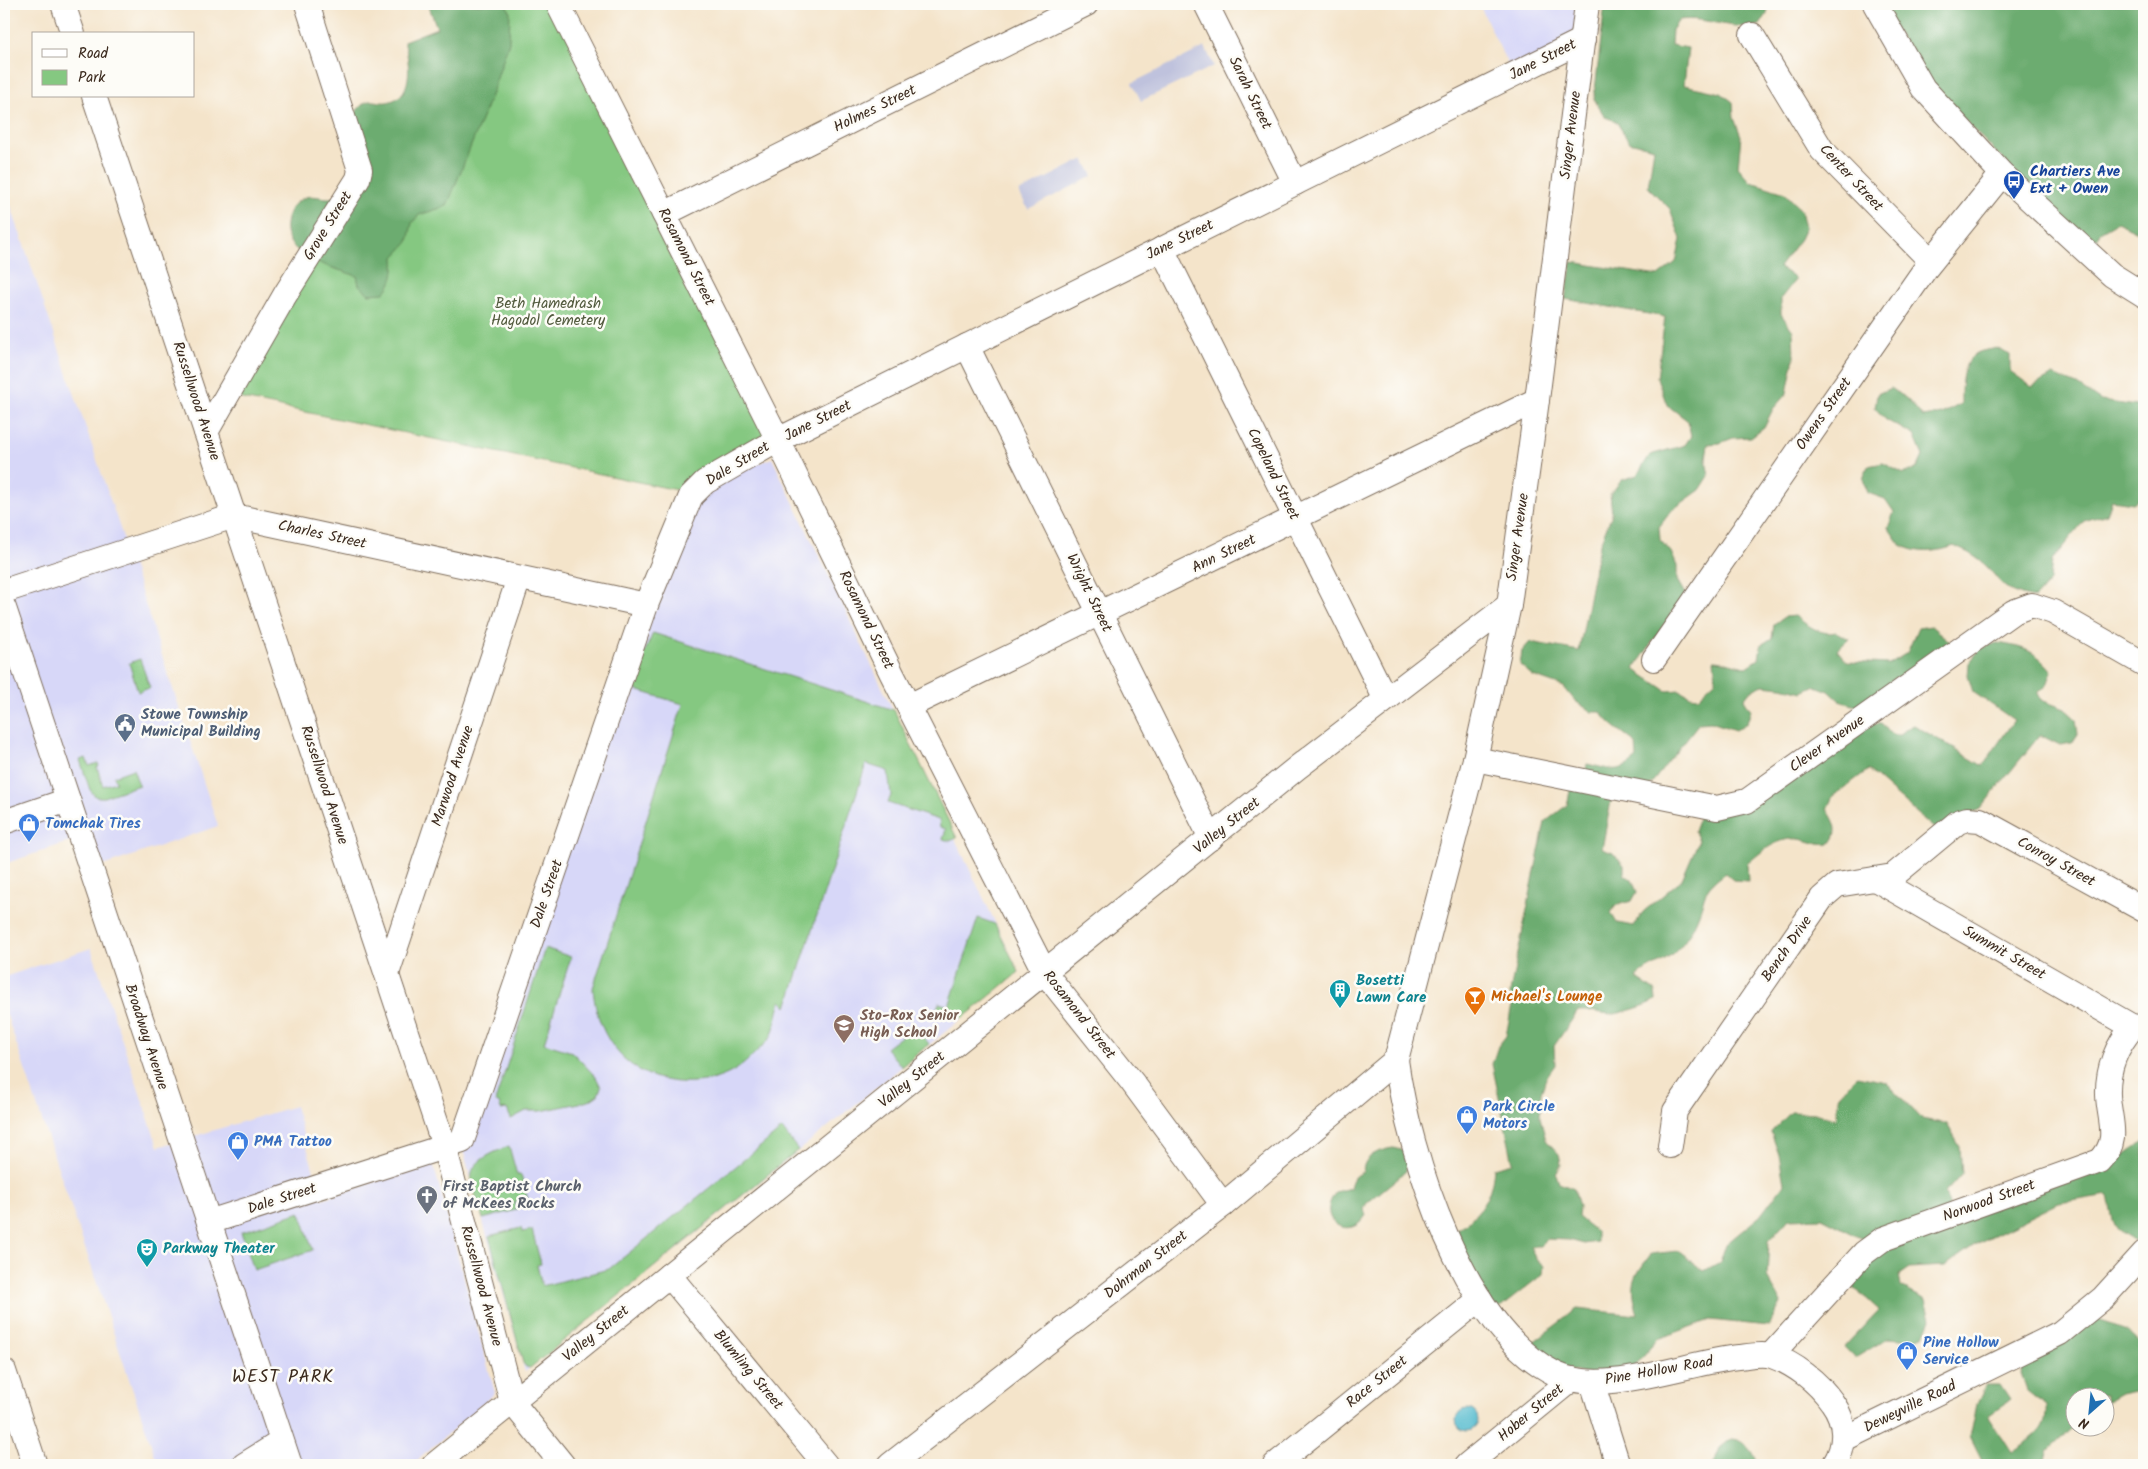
<svg xmlns="http://www.w3.org/2000/svg" width="2148" height="1469" font-family="Kalam,sans-serif">
<style>
.built{fill:#d7d7f8}
.industrial{fill:#bfc2dd}
.green{fill:#85c881;stroke:#607950}
.forest{fill:#6cac6f;stroke:#546b46}
.water{fill:#51bace;stroke:#467276}
.lines{fill:none;stroke-linecap:round;stroke-linejoin:round}
.minor-casing{stroke:#7c6b5a;stroke-width:26}
.minor{stroke:#fff;stroke-width:24}
.labels{text-anchor:middle;dominant-baseline:central;stroke-width:5;stroke-linejoin:round;paint-order:stroke}
.street-label{font-size:15px;fill:#3b2a1e;stroke:#fdfcf7}
.transit-label{font-size:15px;font-weight:bold;fill:#164399;stroke:#fdfcf7;text-anchor:start}
.park-label{font-size:15px;fill:#51593c;stroke:#fdfcf7}
.service-label{font-size:15px;font-weight:bold;fill:#4e5e75;stroke:#fdfcf7;text-anchor:start}
.shop-label{font-size:15px;font-weight:bold;fill:#366cbe;stroke:#fdfcf7;text-anchor:start}
.culture-label{font-size:15px;font-weight:bold;fill:#0d838f;stroke:#fdfcf7;text-anchor:start}
.food-label{font-size:15px;font-weight:bold;fill:#c56008;stroke:#fdfcf7;text-anchor:start}
.education-label{font-size:15px;font-weight:bold;fill:#785e54;stroke:#fdfcf7;text-anchor:start}
.worship-label{font-size:15px;font-weight:bold;fill:#5b616d;stroke:#fdfcf7;text-anchor:start}
.quarter-label{font-size:18px;letter-spacing:1px;fill:#3b2a1e;stroke:#fdfcf7}
</style>
<rect width="100%" height="100%" fill="#fdfcf7"/>
<filter id="ink" filterUnits="userSpaceOnUse"><feTurbulence type="fractalNoise" baseFrequency=".02" numOctaves="2"/><feDisplacementMap in="SourceGraphic" scale="10" xChannelSelector="R" yChannelSelector="G"/><feConvolveMatrix kernelMatrix="1 2 1 2 8 2 1 2 1" color-interpolation-filters="sRGB"/></filter>
<filter id="wash" filterUnits="userSpaceOnUse"><feTurbulence type="fractalNoise" baseFrequency=".0096" numOctaves="4" result="noise"/><feDisplacementMap in="SourceGraphic" scale="20" xChannelSelector="R" yChannelSelector="G"/><feGaussianBlur stdDeviation="1.12" result="paint"/><feColorMatrix in="noise" values="0 0 0 0 0 0 0 0 0 0 0 0 0 0 0 0 0 1.4 0 .05"/><feComposite in="paint" operator="in"/></filter>
<g filter="url(#wash)">
<rect width="100%" height="100%" fill="#f4e4ca"/>
<g class="built">
<polygon points="1479,4 1587,4 1583,40 1513,75"/>
<polygon points="4,186 127,549 218,826 91,870 80,838 4,864"/>
<polygon points="772,458 1019,972 525,1372 463,1150 647,607 706,484"/>
<polygon points="91,948 158,1147 295,1106 322,1199 433,1163 495,1393 412,1465 158,1465 4,1007 4,977"/>
</g>
<g class="industrial">
<polygon points="1205,47 1214,66 1141,101 1132,83"/>
<polygon points="1084,159 1093,176 1028,209 1019,192"/>
</g>
<g class="green">
<polygon points="505,4 557,4 776,440 691,493 229,396 320,244 510,11"/>
<path d="M653 633 894 710 957 838 950 841 943 839 946 829 940 827 939 820 888 803 891 795 888 771 866 764 787 1007 781 1001C777 1012 776 1028 770 1038 766 1044 759 1049 754 1054 738 1072 718 1081 694 1082 635 1086 597 1044 593 988L683 704 629 688Z"/>
<polygon points="140,659 150,688 138,692 129,663"/>
<polygon points="86,758 89,766 98,763 99,766 97,767 103,786 116,782 114,776 133,769 139,785 104,797 96,797 90,790 80,760"/>
<polygon points="978,918 995,924 1019,972 963,1018 937,1008 939,1003 949,1006"/>
<polygon points="545,948 571,957 544,1043 572,1052 596,1077 601,1087 598,1095 589,1101 541,1111 526,1111 511,1119 507,1109 501,1110 499,1103 495,1102"/>
<polygon points="915,1026 929,1044 902,1067 886,1048"/>
<polygon points="782,1129 798,1150 530,1368 526,1367 523,1363 489,1236 521,1228 522,1232 532,1230 541,1264 537,1265 542,1286 609,1269"/>
<path d="M509 1146 517 1175H521L528 1200 514 1203 516 1210 483 1219C469 1174 459 1166 509 1146Z"/>
<polygon points="300,1212 313,1250 254,1270 241,1232"/>
</g>
<g class="forest">
<path d="M428 4H505L510 11 509 42 492 93 447 206 419 215 412 223 408 242 394 257C395 271 394 282 384 293L369 294 359 285 357 276C332 267 277 256 287 219 289 208 296 201 306 197 313 195 322 198 329 198 337 198 344 195 352 194L356 112C370 92 376 106 391 101 415 94 409 58 404 41L437 28Z"/>
<path d="M1605 4H1769L1767 14 1760 25C1733 32 1707 16 1679 20L1672 30 1671 45 1688 48 1684 85 1721 93 1733 102 1734 118 1741 136 1738 167 1751 182 1785 193 1801 210 1805 228 1800 239 1779 267 1796 279 1781 298V314L1793 331 1794 357 1787 393 1773 409 1764 427 1751 437 1733 438 1720 443 1708 444 1706 460 1709 476 1700 490 1672 510 1659 527 1660 540 1671 552 1677 566V580L1685 594 1634 669 1667 691 1680 690 1690 696 1698 697 1716 680 1714 660C1725 660 1736 666 1747 667L1759 659 1761 645 1772 638 1774 624 1784 617 1795 616C1807 625 1821 636 1836 632L1849 639 1837 650 1847 662 1889 664 1907 653 1918 628 1931 626 1953 644 1915 676C1886 674 1892 684 1877 700 1873 703 1867 706 1863 708L1840 701 1829 691 1816 686 1803 692 1782 687 1763 685 1750 691 1744 699 1751 710 1747 723 1735 730 1711 722 1699 723 1647 789 1584 778 1587 764C1611 769 1618 775 1637 758L1636 744C1624 732 1611 727 1601 712H1592L1575 701 1564 687 1533 676 1520 665 1522 651 1530 642 1579 651 1599 546 1612 514 1610 494 1622 480 1637 475 1650 455 1685 445 1691 436 1688 421 1667 405 1657 378 1665 317 1565 299 1572 262 1658 276 1676 262 1681 239 1670 209 1648 187 1654 148 1629 142 1616 121 1605 117 1594 99Z"/>
<polygon points="1879,4 2144,4 2144,235 2117,222 2100,232 2092,251 1933,88"/>
<path d="M1996 348 2010 355V371L2032 387 2053 375 2077 385 2101 401 2144 407V496L2133 503 2112 500 2107 514 2084 521 2052 560 2050 581 2035 598C1994 591 2002 575 1975 557 1969 552 1961 550 1954 546 1938 552 1915 555 1900 544 1896 540 1892 532 1888 528L1894 512 1885 499 1868 493 1863 479 1868 466 1883 463 1904 474 1918 467 1923 456 1914 435 1886 420 1875 408 1877 394 1891 388 1907 399 1923 417 1942 414 1961 404C1961 387 1960 363 1977 353 1982 350 1991 350 1996 348Z"/>
<path d="M1997 643C2023 647 2035 650 2052 671L2047 685 2038 693 2041 700 2065 709 2076 719 2078 734 2072 743 2060 745 2040 735 1980 809 1936 830 1868 770 1833 796 1827 809C1835 822 1841 831 1830 844 1816 846 1812 841 1799 839 1778 837 1762 851 1747 864L1748 881 1733 880 1725 873C1718 878 1710 884 1706 892 1703 899 1702 907 1699 914 1694 927 1687 940 1677 950 1664 965 1651 963 1636 978L1655 991 1656 1000C1650 1005 1621 1013 1614 1014 1602 1014 1591 1010 1578 1011L1554 1046 1555 1065 1547 1076 1541 1093 1540 1118 1546 1140 1559 1154 1561 1165 1556 1174 1559 1183 1574 1189 1579 1206 1578 1217 1597 1232V1242L1584 1244 1569 1240 1546 1239 1541 1246H1530L1535 1258 1544 1266 1543 1274 1495 1312 1454 1232C1480 1214 1491 1200 1494 1168L1513 1163 1492 1064 1498 1046 1506 1036 1512 1005 1510 992 1545 822 1567 805 1572 782 1613 790 1602 849 1613 853 1624 865V874L1632 880 1637 892 1632 901 1616 905 1611 913 1617 923 1634 926 1643 912 1682 879 1699 840 1694 831 1699 818 1717 810 1864 724H1881L1893 735H1901L1906 729 1914 725 1983 766 2014 720 1973 692 1968 676 1969 663 1981 648Z"/>
<path d="M1857 1076 1886 1082 1922 1119 1947 1124 1960 1147 1962 1174 1945 1193 1955 1222 2118 1159 2144 1141V1245C2112 1232 2114 1227 2108 1195L2059 1203 1976 1244 1945 1266 1909 1268 1899 1275 1901 1287 1926 1300 1931 1319 1924 1336 1912 1340 1888 1338 1855 1358 1844 1347 1879 1310 1846 1280 1865 1240 1822 1218 1789 1219 1769 1241 1767 1277 1781 1303 1769 1326 1710 1320 1658 1339 1633 1367 1593 1376 1555 1366 1528 1346 1577 1309 1638 1315C1630 1284 1632 1279 1651 1254L1678 1251 1704 1271 1720 1262 1726 1244 1760 1216 1784 1184 1779 1155 1771 1132 1791 1112 1815 1113 1836 1119 1839 1095Z"/>
<path d="M1393 1148 1401 1150 1408 1157 1406 1171 1366 1204 1364 1209 1366 1215C1351 1242 1313 1222 1336 1192L1350 1188C1352 1179 1354 1175 1363 1172 1363 1156 1379 1150 1393 1148Z"/>
<path d="M2095 1319 2127 1330 2143 1345 2144 1390 2120 1395 2106 1403V1396H2076L2075 1425 2048 1451 2045 1465H1984L1970 1437 1977 1404 1986 1385H2000L2010 1400 1988 1416 2011 1452C2031 1438 2048 1433 2046 1406L2027 1391 2021 1374 2028 1356Z"/>
<path d="M1731 1439C1745 1439 1754 1451 1757 1465H1713L1720 1448Z"/>
</g>
<circle class="water" cx="1467" cy="1420" r="11"/>
</g>
<g filter="url(#ink)">
<g class="lines">
<g class="minor-casing">
<g id="minor">
<polyline points="63,4 73,34"/>
<polyline points="558,4 778,440 892,674 1045,973 1132,1082 1223,1205"/>
<polyline points="1206,4 1295,183"/>
<path d="M1587 4 1537 400 1509 605 1475 759 1396 1060C1409 1156 1464 1329 1556 1374 1604 1397 1687 1362 1739 1357 1748 1356 1763 1353 1772 1356 1795 1364 1818 1382 1832 1402 1846 1421 1847 1445 1834 1465"/>
<polyline points="1875,4 1923,88 2002,174 2112,275 2144,295"/>
<polyline points="1752,35 1822,150 1931,261"/>
<polyline points="94,96 444,1146 512,1402 563,1465"/>
<polyline points="664,214 1086,4"/>
<polyline points="1162,249 1385,698"/>
<polyline points="967,346 1211,838"/>
<polyline points="206,432 285,295 358,179 360,170 307,4"/>
<polyline points="4,591 234,516 646,605"/>
<polyline points="4,608 290,1465"/>
<polyline points="1654,659 1926,268 2002,174"/>
<polyline points="909,706 1537,400"/>
<polyline points="1475,759 1717,808 1747,801 2013,612 2032,605 2053,612 2144,664"/>
<polyline points="4,822 68,800"/>
<polyline points="1875,879 2133,1027"/>
<polyline points="387,974 519,578"/>
<polyline points="1670,1146 1675,1111 1822,898 1837,885 1893,876 1958,822 1967,819 1980,820 2144,910"/>
<polyline points="209,1222 462,1141 646,605 691,496 705,482 778,440 1583,40"/>
<polyline points="669,1275 826,1465"/>
<path d="M1771 1355 1864 1253 1883 1239 2100 1161C2121 1140 2109 1121 2108 1095 2107 1069 2117 1045 2133 1027L2144 1026"/>
<polyline points="4,1371 35,1465"/>
<polyline points="1592,1382 1618,1465"/>
<polyline points="1844,1439 2060,1333 2103,1298 2144,1253"/>
<polyline points="244,1465 281,1442"/>
<polyline points="434,1465 1298,767 1509,605"/>
<polyline points="890,1465 1223,1205 1396,1060"/>
<polyline points="1275,1465 1480,1299"/>
<polyline points="1467,1465 1572,1379"/>
</g>
</g>
<use href="#minor" class="minor"/>
</g>
</g>
<defs>
<g id="bus-pin" transform="scale(1.125)"><path d="M0 17L-7.5 6A9.5 9.5 0 1 1 7.5 6Z" fill="#1a4fb4" stroke="#fdfcf7"/><path d="M-5-6H5V4H4V6H2V4H-2V6H-4V4H-5ZM-3.5-4V0h7V-4ZM-3.5 1.2v1.5H-2V1.2ZM2 1.2v1.5H3.5V1.2Z" fill="#fff"/></g>
<g id="civic-pin" transform="scale(1.125)"><path d="M0 17L-7.5 6A9.5 9.5 0 1 1 7.5 6Z" fill="#5c6f8a" stroke="#fdfcf7"/><path d="M-.6-6.5H3V-4.5H.6V-3L4-1V1h2V6H-6V1h2V-1L-.6-3ZM-1.2 2.5V6h2.4V2.5Z" fill="#fff"/></g>
<g id="shop-pin" transform="scale(1.125)"><path d="M0 17L-7.5 6A9.5 9.5 0 1 1 7.5 6Z" fill="#3f7fe0" stroke="#fdfcf7"/><path d="M-5-2.5h2.3a2.7 3.5 0 0 1 5.4 0H5L5.5 6h-11ZM-1.5-2.5h3a1.5 2.3 0 0 0-3 0Z" fill="#fff"/></g>
<g id="building-pin" transform="scale(1.125)"><path d="M0 17L-7.5 6A9.5 9.5 0 1 1 7.5 6Z" fill="#0f9aa8" stroke="#fdfcf7"/><path d="M-4-6H4V6H1V3H-1V6H-4ZM-2.5-4.3h1.7v1.8h-1.7ZM.8-4.3h1.7v1.8H.8ZM-2.5-1h1.7V.8h-1.7ZM.8-1h1.7V.8H.8Z" fill="#fff"/></g>
<g id="bar-pin" transform="scale(1.125)"><path d="M0 17L-7.5 6A9.5 9.5 0 1 1 7.5 6Z" fill="#e8710a" stroke="#fdfcf7"/><path d="M-6-5H6L.8 .8V4.5H3.5V6h-7V4.5H-.8V.8Z" fill="#fff"/></g>
<g id="school-pin" transform="scale(1.125)"><path d="M0 17L-7.5 6A9.5 9.5 0 1 1 7.5 6Z" fill="#8d6e63" stroke="#fdfcf7"/><path d="M0-5L7-2L0 1L-7-2ZM-4 1L0 2.5L4 1V4Q0 6-4 4Z" fill="#fff"/></g>
<g id="church-pin" transform="scale(1.125)"><path d="M0 17L-7.5 6A9.5 9.5 0 1 1 7.5 6Z" fill="#6b7280" stroke="#fdfcf7"/><path d="M-1.2-6h2.4v3.5h3.3v2.4h-3.3V6h-2.4V-.1h-3.3v-2.4h3.3Z" fill="#fff"/></g>
<g id="theatre-pin" transform="scale(1.125)"><path d="M0 17L-7.5 6A9.5 9.5 0 1 1 7.5 6Z" fill="#0f9aa8" stroke="#fdfcf7"/><path d="M-5-5.5Q0-4 5-5.5V0Q5 5 0 6Q-5 5-5 0ZM-3.3-2.5H-1v1.5H-3.3ZM1-2.5H3.3v1.5H1ZM-2.8 1Q0 5.5 2.8 1Z" fill="#fff"/></g>
</defs>
<g fill-rule="evenodd">
<use href="#bus-pin" x="2014" y="181"/>
<use href="#civic-pin" x="125" y="724"/>
<use href="#shop-pin" x="29" y="824"/>
<use href="#building-pin" x="1340" y="990"/>
<use href="#bar-pin" x="1475" y="997"/>
<use href="#school-pin" x="844" y="1025"/>
<use href="#shop-pin" x="1467" y="1116"/>
<use href="#shop-pin" x="238" y="1142"/>
<use href="#church-pin" x="427" y="1196"/>
<use href="#theatre-pin" x="147" y="1249"/>
<use href="#shop-pin" x="1907" y="1352"/>
</g>
<g class="labels">
<g class="street-label">
<text transform="translate(1543 60) rotate(-27)">Jane Street</text>
<text transform="translate(1250 93) rotate(64)">Sarah Street</text>
<text transform="translate(875 109) rotate(-26)">Holmes Street</text>
<text transform="translate(1571 135) rotate(-83)">Singer Avenue</text>
<text transform="translate(1851 178) rotate(47)">Center Street</text>
<text transform="translate(328 226) rotate(-58)">Grove Street</text>
<text transform="translate(1180 240) rotate(-26)">Jane Street</text>
<text transform="translate(686 257) rotate(63)">Rosamond Street</text>
<text transform="translate(196 401) rotate(72)">Russellwood Avenue</text>
<text transform="translate(1824 414) rotate(-55)">Owens Street</text>
<text transform="translate(818 421) rotate(-27)">Jane Street</text>
<text transform="translate(738 464) rotate(-31)">Dale Street</text>
<text transform="translate(1273 474) rotate(64)">Copeland Street</text>
<text transform="translate(322 535) rotate(12)">Charles Street</text>
<text transform="translate(1518 537) rotate(-82)">Singer Avenue</text>
<text transform="translate(1224 554) rotate(-26)">Ann Street</text>
<text transform="translate(1089 593) rotate(64)">Wright Street</text>
<text transform="translate(866 620) rotate(64)">Rosamond Street</text>
<text transform="translate(1827 744) rotate(-35)">Clever Avenue</text>
<text transform="translate(453 776) rotate(-72)">Marwood Avenue</text>
<text transform="translate(324 785) rotate(72)">Russellwood Avenue</text>
<text transform="translate(1227 826) rotate(-39)">Valley Street</text>
<text transform="translate(2056 862) rotate(29)">Conroy Street</text>
<text transform="translate(547 894) rotate(-71)">Dale Street</text>
<text transform="translate(1787 949) rotate(-55)">Bench Drive</text>
<text transform="translate(2004 953) rotate(30)">Summit Street</text>
<text transform="translate(1079 1015) rotate(52)">Rosamond Street</text>
<text transform="translate(146 1037) rotate(72)">Broadway Avenue</text>
<text transform="translate(912 1080) rotate(-39)">Valley Street</text>
<text transform="translate(282 1199) rotate(-18)">Dale Street</text>
<text transform="translate(1989 1201) rotate(-20)">Norwood Street</text>
<text transform="translate(1146 1265) rotate(-38)">Dohrman Street</text>
<text transform="translate(481 1286) rotate(75)">Russellwood Avenue</text>
<text transform="translate(596 1334) rotate(-39)">Valley Street</text>
<text transform="translate(748 1370) rotate(50)">Blumling Street</text>
<text transform="translate(1659 1371) rotate(-10)">Pine Hollow Road</text>
<text transform="translate(1377 1382) rotate(-39)">Race Street</text>
<text transform="translate(1910 1407) rotate(-26)">Deweyville Road</text>
<text transform="translate(1531 1413) rotate(-40)">Hober Street</text>
</g>
<g class="transit-label">
<text x="2030" y="172">Chartiers Ave<tspan x="2030" dy="17">Ext + Owen</tspan></text>
</g>
<g class="park-label">
<text x="548" y="304">Beth Hamedrash<tspan x="548" dy="17">Hagodol Cemetery</tspan></text>
</g>
<g class="service-label">
<text x="141" y="715">Stowe Township<tspan x="141" dy="17">Municipal Building</tspan></text>
</g>
<g class="shop-label">
<text x="45" y="824">Tomchak Tires</text>
<text x="1483" y="1107">Park Circle<tspan x="1483" dy="17">Motors</tspan></text>
<text x="254" y="1142">PMA Tattoo</text>
<text x="1923" y="1343">Pine Hollow<tspan x="1923" dy="17">Service</tspan></text>
</g>
<g class="culture-label">
<text x="1356" y="981">Bosetti<tspan x="1356" dy="17">Lawn Care</tspan></text>
<text x="163" y="1249">Parkway Theater</text>
</g>
<g class="food-label">
<text x="1491" y="997">Michael's Lounge</text>
</g>
<g class="education-label">
<text x="860" y="1016">Sto-Rox Senior<tspan x="860" dy="17">High School</tspan></text>
</g>
<g class="worship-label">
<text x="443" y="1187">First Baptist Church<tspan x="443" dy="17">of McKees Rocks</tspan></text>
</g>
<g class="quarter-label">
<text x="283" y="1377">WEST PARK</text>
</g>
</g>
<rect width="2148" height="1469" fill="none" stroke="#fdfcf7" stroke-width="20"/>
<rect x="32" y="32" width="162" height="65" fill="#fdfcf7" stroke="#afa8a0"/>
<rect x="42" y="49" width="25" height="8" fill="#ffffff" stroke="#afa8a0"/>
<text x="78" y="58" font-size="15" fill="#3b2a1e">Road</text>
<rect x="42" y="70" width="25" height="15" fill="#85c881" stroke="#afa8a0"/>
<text x="78" y="82" font-size="15" fill="#3b2a1e">Park</text>
<g transform="translate(2090 1412) rotate(207)"><circle r="24" fill="#fdfcf7" stroke="#afa8a0"/>
<path d="M0-4L9 19L0 12L-9 19Z" fill="#1f6fb2"/>
<text y="-8" font-size="14" font-weight="bold" text-anchor="middle" fill="#3b2a1e">N</text>
</g>
</svg>
